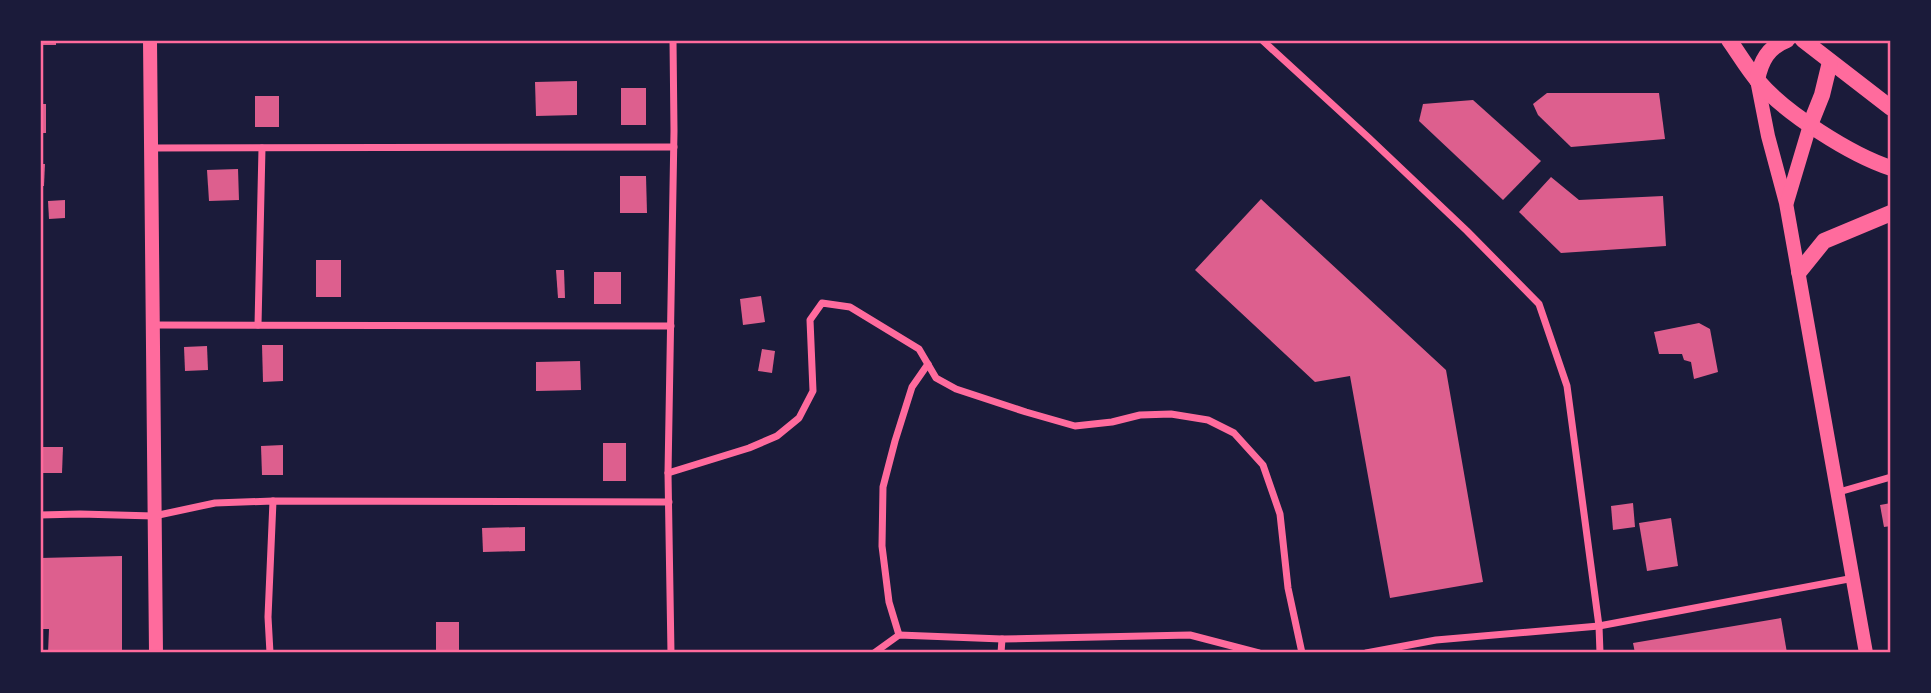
<svg xmlns="http://www.w3.org/2000/svg" width="1931" height="693" font-family="Spectral,serif">
<style>
.building{fill:#dd5f8e}
.lines{fill:none;stroke-linecap:round;stroke-linejoin:round}
.minor{stroke:#ff6b9d;stroke-width:7}
.secondary{stroke:#ff6b9d;stroke-width:14}
.primary{stroke:#ff6b9d;stroke-width:16}
.neatline{fill:none;stroke:#ff6b9d;stroke-width:2.5}
</style>
<rect width="100%" height="100%" fill="#1b1b3a"/>
<g class="building">
<rect x="40" y="40" width="16" height="5"/>
<polygon points="577,81 577,115 536,116 535,82"/>
<rect x="621" y="88" width="25" height="37"/>
<polygon points="1547,93 1659,93 1665,139 1571,147 1538,115 1533,104"/>
<rect x="255" y="96" width="24" height="31"/>
<polygon points="1473,100 1541,161 1503,200 1419,121 1423,104"/>
<rect x="40" y="104" width="6" height="29"/>
<polygon points="40,164 45,164 44,186 40,186"/>
<polygon points="238,169 239,200 209,201 207,170"/>
<polygon points="620,176 646,176 647,213 620,213"/>
<polygon points="1551,177 1579,200 1663,196 1666,246 1561,253 1519,212"/>
<polygon points="1261,199 1446,370 1483,582 1390,598 1350,376 1315,382 1195,270"/>
<polygon points="65,200 65,218 49,219 48,201"/>
<rect x="316" y="260" width="25" height="37"/>
<polygon points="556,270 564,270 565,298 558,298"/>
<rect x="594" y="272" width="27" height="32"/>
<polygon points="761,296 765,322 743,325 740,299"/>
<polygon points="1699,323 1710,329 1718,372 1694,379 1691,362 1684,360 1682,354 1659,354 1654,332"/>
<polygon points="262,345 283,345 283,381 263,382"/>
<polygon points="207,346 208,370 185,371 184,347"/>
<polygon points="762,349 775,351 772,373 758,371"/>
<polygon points="580,361 581,390 536,391 536,362"/>
<rect x="603" y="443" width="23" height="38"/>
<polygon points="283,445 283,475 262,475 261,446"/>
<polygon points="40,447 63,447 62,473 40,473"/>
<polygon points="1633,503 1635,527 1613,530 1611,506"/>
<polygon points="1891,503 1891,526 1884,527 1880,505"/>
<polygon points="1671,518 1678,566 1647,571 1639,523"/>
<polygon points="525,527 525,551 483,552 482,528"/>
<polygon points="122,556 122,653 48,653 49,629 40,629 40,558"/>
<polygon points="1781,618 1787,653 1635,653 1633,643"/>
<rect x="436" y="622" width="23" height="31"/>
</g>
<g class="lines">
<g class="minor">
<polyline points="1262,40 1369,138 1467,231 1539,304 1567,386 1599,626 1600,653"/>
<polyline points="151,148 674,147"/>
<polyline points="153,325 671,326"/>
<polyline points="258,325 262,148"/>
<polyline points="668,473 749,448 777,436 799,418 813,391 810,320 822,303 850,307 919,349 936,378 956,389 1026,412 1075,426 1112,422 1140,415 1171,414 1208,420 1234,433 1263,465 1280,514 1288,588 1302,653"/>
<polyline points="1839,492 1891,477"/>
<polyline points="40,515 80,514 154,516 215,503 273,501 669,502"/>
<polyline points="899,635 889,602 882,546 883,487 895,441 912,387 928,364"/>
<polyline points="270,653 268,617 273,501"/>
<polyline points="671,653 668,473 674,131 673,40"/>
<polyline points="874,653 899,635 1002,639 1190,635 1259,653"/>
<polyline points="1001,653 1002,639"/>
<polyline points="1366,653 1436,640 1599,626 1854,578"/>
</g>
<g class="secondary">
<polyline points="150,40 156,653"/>
<polyline points="1757,80 1768,136 1786,203 1866,653"/>
<polyline points="1787,202 1810,125"/>
</g>
<g class="primary">
<path d="M1729 40C1739 54 1747 68 1758 81 1785 113 1851 155 1891 168"/>
<polyline points="1803,40 1891,108"/>
<path d="M1757 80C1761 61 1768 47 1787 40"/>
<polyline points="1810,125 1822,95 1830,62"/>
<polyline points="1799,272 1824,241 1891,213"/>
</g>
</g>
<rect width="1931" height="693" fill="none" stroke="#1b1b3a" stroke-width="84"/>
<rect x="42" y="42" width="1847" height="609" class="neatline"/>
</svg>
